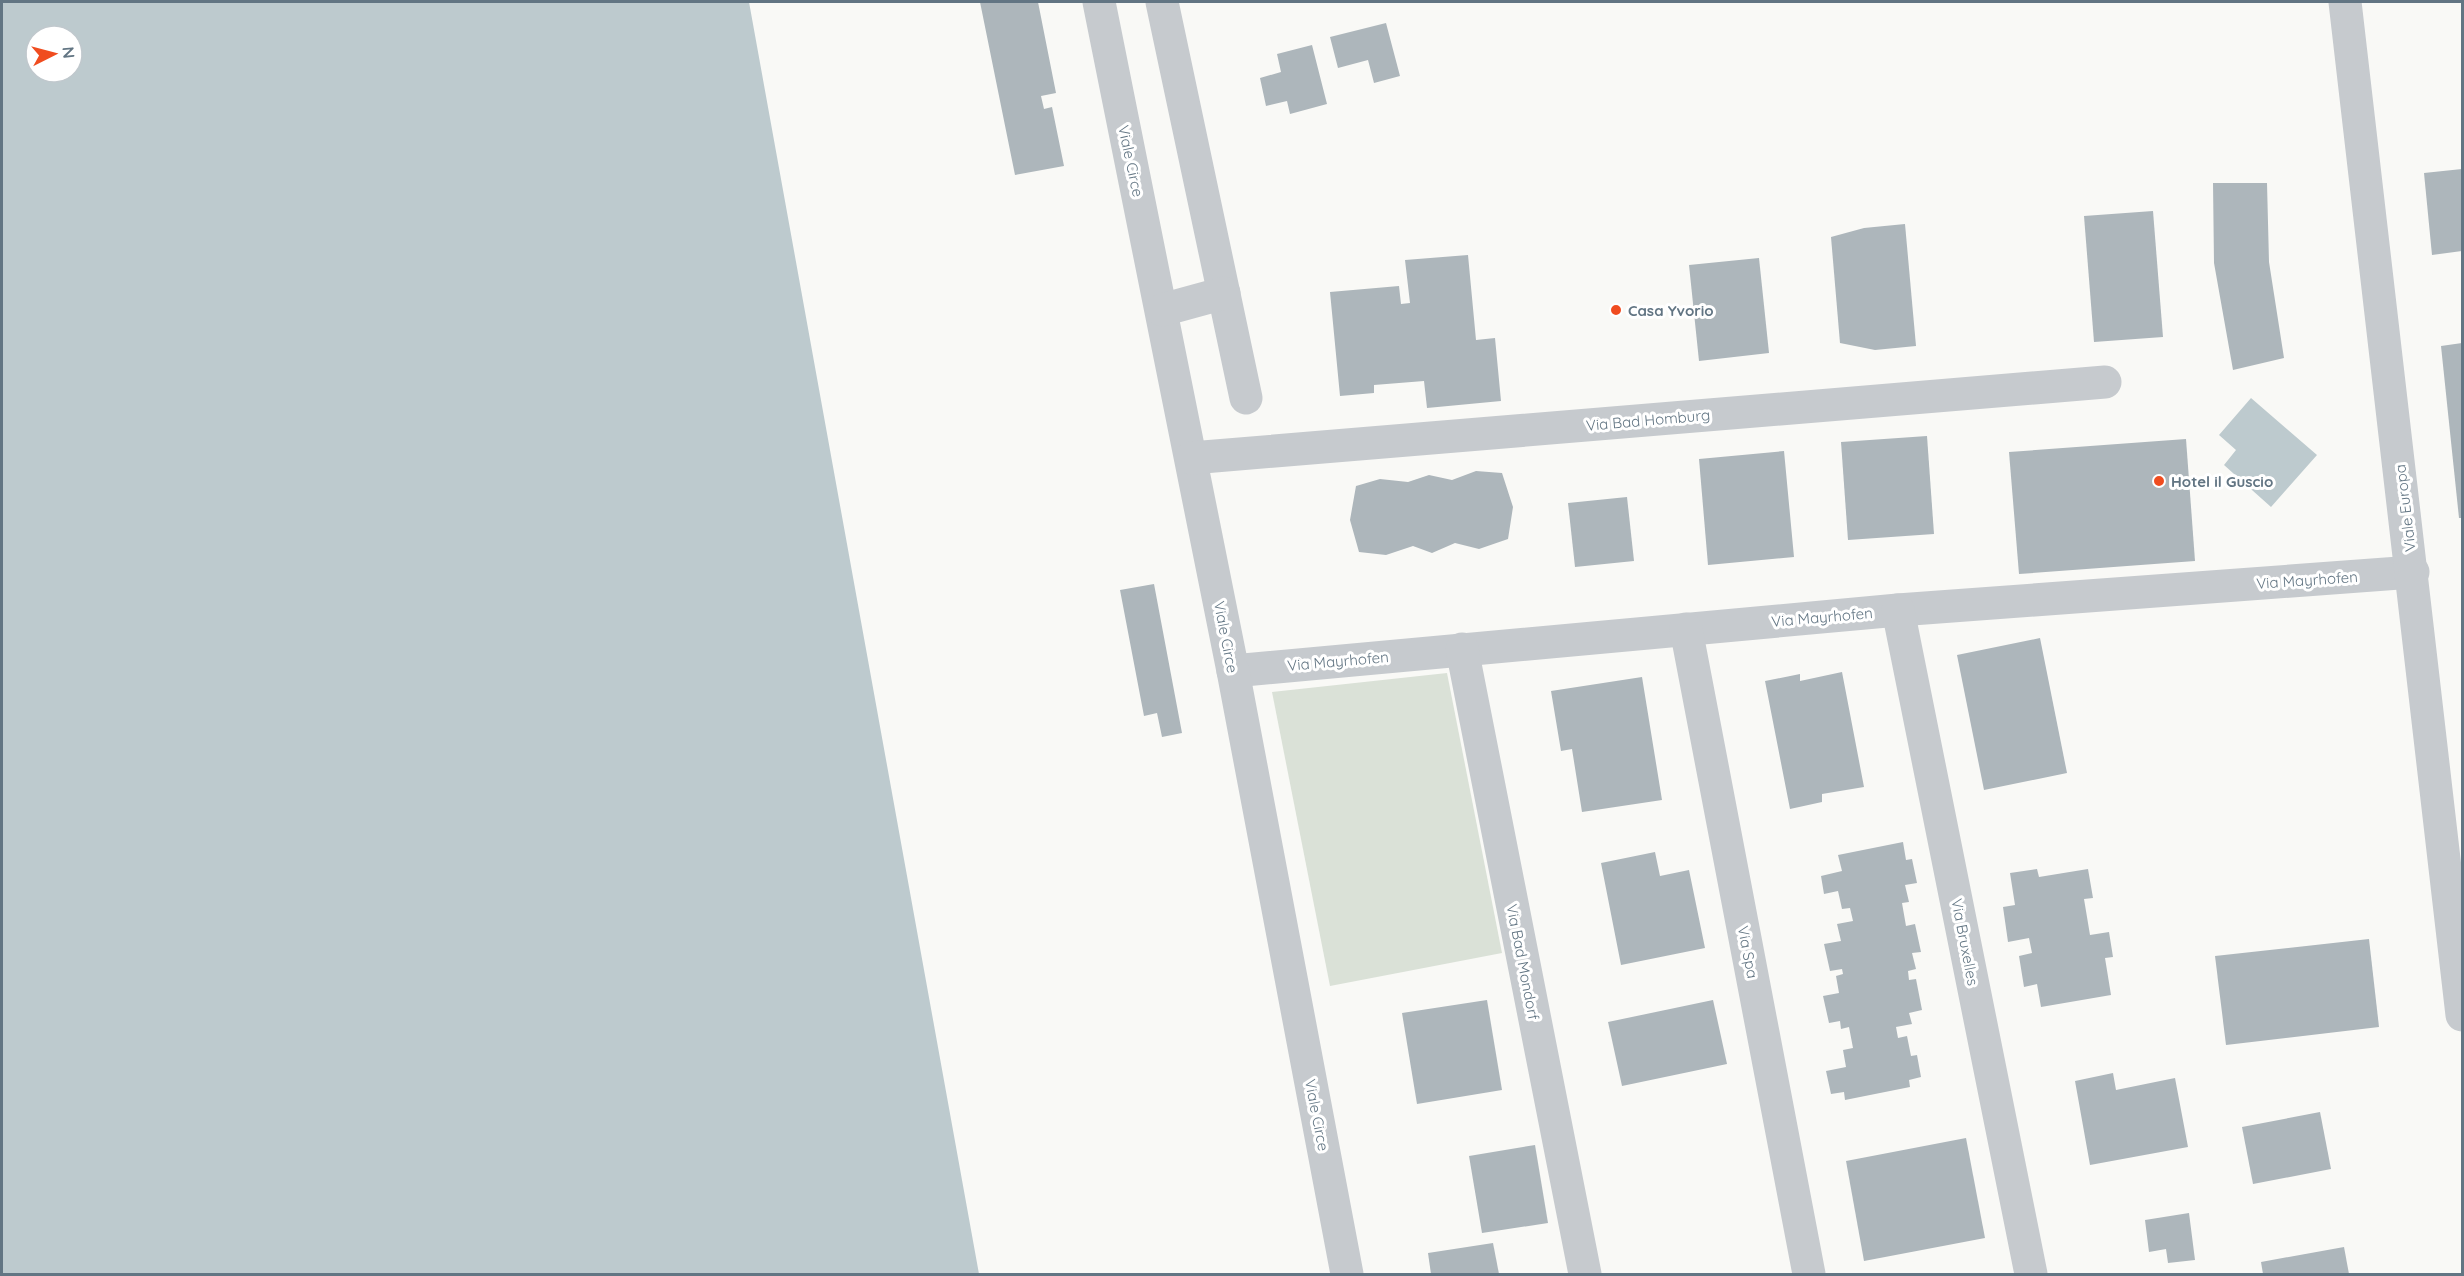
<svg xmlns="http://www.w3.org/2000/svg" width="2464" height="1276" font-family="Quicksand,sans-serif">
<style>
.green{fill:#dae1d7}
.water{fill:#bdcace;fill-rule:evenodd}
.building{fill:#adb6bb}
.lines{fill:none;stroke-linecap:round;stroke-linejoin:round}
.minor{stroke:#c6cace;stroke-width:33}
.tertiary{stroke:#c6cace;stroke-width:33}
.poi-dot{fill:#f04c1f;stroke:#fff;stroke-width:2}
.labels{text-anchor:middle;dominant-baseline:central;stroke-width:6;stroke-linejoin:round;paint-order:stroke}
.street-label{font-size:15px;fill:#627583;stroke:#fff}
.poi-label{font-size:15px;font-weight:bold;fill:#627583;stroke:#fff;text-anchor:start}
</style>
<rect width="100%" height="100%" fill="#f9f9f6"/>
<polygon class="green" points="1447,673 1502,953 1330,986 1272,692"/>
<g class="water">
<path d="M2 2H749L979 1274H2ZM36 36H72V72H36Z"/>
<polygon points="2251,398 2317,455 2271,507 2224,465 2236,450 2219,435"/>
</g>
<g class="building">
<polygon points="980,2 1038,2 1056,93 1041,96 1044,109 1052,107 1064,166 1015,175"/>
<polygon points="1386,23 1400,76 1374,83 1368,60 1338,68 1330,37"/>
<polygon points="1312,45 1327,104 1290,114 1287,101 1266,106 1260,78 1281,72 1277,54"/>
<polygon points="2462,169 2462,251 2432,255 2424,173"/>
<polygon points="2213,183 2267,183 2269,262 2284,358 2233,370 2214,263"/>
<polygon points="2153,211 2163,337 2094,342 2084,216"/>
<polygon points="1905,224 1916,346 1875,350 1840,343 1831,237 1864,228"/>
<polygon points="1468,255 1476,340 1495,338 1501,401 1427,408 1424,381 1374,385 1374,393 1340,396 1330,292 1399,286 1401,304 1410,303 1405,260"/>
<polygon points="1759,258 1769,353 1699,361 1689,265"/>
<polygon points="2462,343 2462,518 2459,518 2441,346"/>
<polygon points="1927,436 1934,534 1848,540 1841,442"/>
<polygon points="2186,439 2195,561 2019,574 2009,452"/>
<polygon points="1784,451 1794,557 1708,565 1699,459"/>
<polygon points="1476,471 1502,473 1513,507 1508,539 1479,549 1455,543 1432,553 1413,546 1386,555 1359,552 1350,520 1356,486 1380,479 1408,482 1429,475 1452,480"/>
<polygon points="1627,497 1634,561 1575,567 1568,503"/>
<polygon points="1154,584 1182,733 1162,737 1157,713 1144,716 1120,590"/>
<polygon points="2040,638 2067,773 1984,790 1957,655"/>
<polygon points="1842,672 1864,787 1822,794 1822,802 1790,809 1765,681 1800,674 1800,681"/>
<polygon points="1642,677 1662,800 1582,812 1572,749 1561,751 1551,691"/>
<polygon points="1903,842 1906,860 1912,859 1917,883 1905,885 1909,902 1902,903 1906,926 1915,924 1921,952 1912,953 1916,969 1908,971 1909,980 1916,979 1922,1010 1909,1013 1912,1024 1896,1027 1898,1038 1907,1036 1911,1056 1917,1055 1921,1077 1909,1080 1910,1087 1845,1100 1844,1092 1831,1094 1826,1071 1846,1067 1843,1050 1853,1048 1849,1027 1841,1029 1840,1021 1829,1023 1823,996 1839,993 1836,976 1843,974 1842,969 1830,971 1824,944 1841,941 1837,924 1853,921 1850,908 1842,909 1838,891 1824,894 1821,876 1842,871 1838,855"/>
<polygon points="1655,852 1660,876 1689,870 1705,948 1621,965 1601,863"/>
<polygon points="2037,869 2039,877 2088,869 2093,898 2084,899 2090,935 2109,932 2113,957 2105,958 2111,995 2041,1007 2037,984 2024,987 2019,956 2032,953 2029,938 2008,942 2003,907 2015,905 2010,873"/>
<polygon points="2369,939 2379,1027 2226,1045 2215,956"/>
<polygon points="1487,1000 1502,1090 1417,1104 1402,1013"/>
<polygon points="1713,1000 1727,1064 1622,1086 1608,1022"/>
<polygon points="2113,1073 2116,1090 2175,1078 2188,1147 2090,1165 2075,1081"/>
<polygon points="2320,1112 2331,1169 2253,1184 2242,1127"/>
<polygon points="1966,1138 1985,1238 1864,1261 1846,1161"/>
<polygon points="1535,1145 1548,1223 1482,1233 1469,1156"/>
<polygon points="2189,1213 2195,1260 2168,1263 2166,1249 2149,1252 2145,1220"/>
<polygon points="1493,1243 1499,1274 1431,1274 1428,1253"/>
<polygon points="2344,1247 2349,1274 2263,1274 2261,1262"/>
</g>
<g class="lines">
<g class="minor">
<polyline points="1099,2 1233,671 1898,610 2413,572"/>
<polyline points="1162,2 1246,398"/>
<polyline points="2345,2 2462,1015"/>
<polyline points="1162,310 1224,293"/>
<polyline points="1191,458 2105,382"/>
<polyline points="1898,610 2031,1274"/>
<polyline points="1686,629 1809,1274"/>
<polyline points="1462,649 1585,1274"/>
</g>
<polyline class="tertiary" points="1233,671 1347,1274"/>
</g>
<g class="poi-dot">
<circle cx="1616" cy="310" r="6"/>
<circle cx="2159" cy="481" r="6"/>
</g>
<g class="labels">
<g class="street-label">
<text transform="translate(1131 161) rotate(78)">Viale Circe</text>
<text transform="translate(1648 420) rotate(-5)">Via Bad Homburg</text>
<text transform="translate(2405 508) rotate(-97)">Viale Europa</text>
<text transform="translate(2307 580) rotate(-4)">Via Mayrhofen</text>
<text transform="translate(1822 617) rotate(-5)">Via Mayrhofen</text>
<text transform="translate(1226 637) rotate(79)">Viale Circe</text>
<text transform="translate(1338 661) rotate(-5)">Via Mayrhofen</text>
<text transform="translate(1965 942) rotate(79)">Via Bruxelles</text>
<text transform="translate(1748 952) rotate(79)">Via Spa</text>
<text transform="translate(1523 962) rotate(79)">Via Bad Mondorf</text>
<text transform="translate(1317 1115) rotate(79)">Viale Circe</text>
</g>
<g class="poi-label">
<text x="1628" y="310">Casa Yvorio</text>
<text x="2171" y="481">Hotel il Guscio</text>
</g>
</g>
<rect width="2464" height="1276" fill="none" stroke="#627583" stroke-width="6"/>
<g transform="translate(54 54) rotate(84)"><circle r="28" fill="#ffffff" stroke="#c0c8cd" stroke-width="1.5"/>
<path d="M0-4.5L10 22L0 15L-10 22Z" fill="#f04c1f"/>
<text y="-9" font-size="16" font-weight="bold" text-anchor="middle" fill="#627583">N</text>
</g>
</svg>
